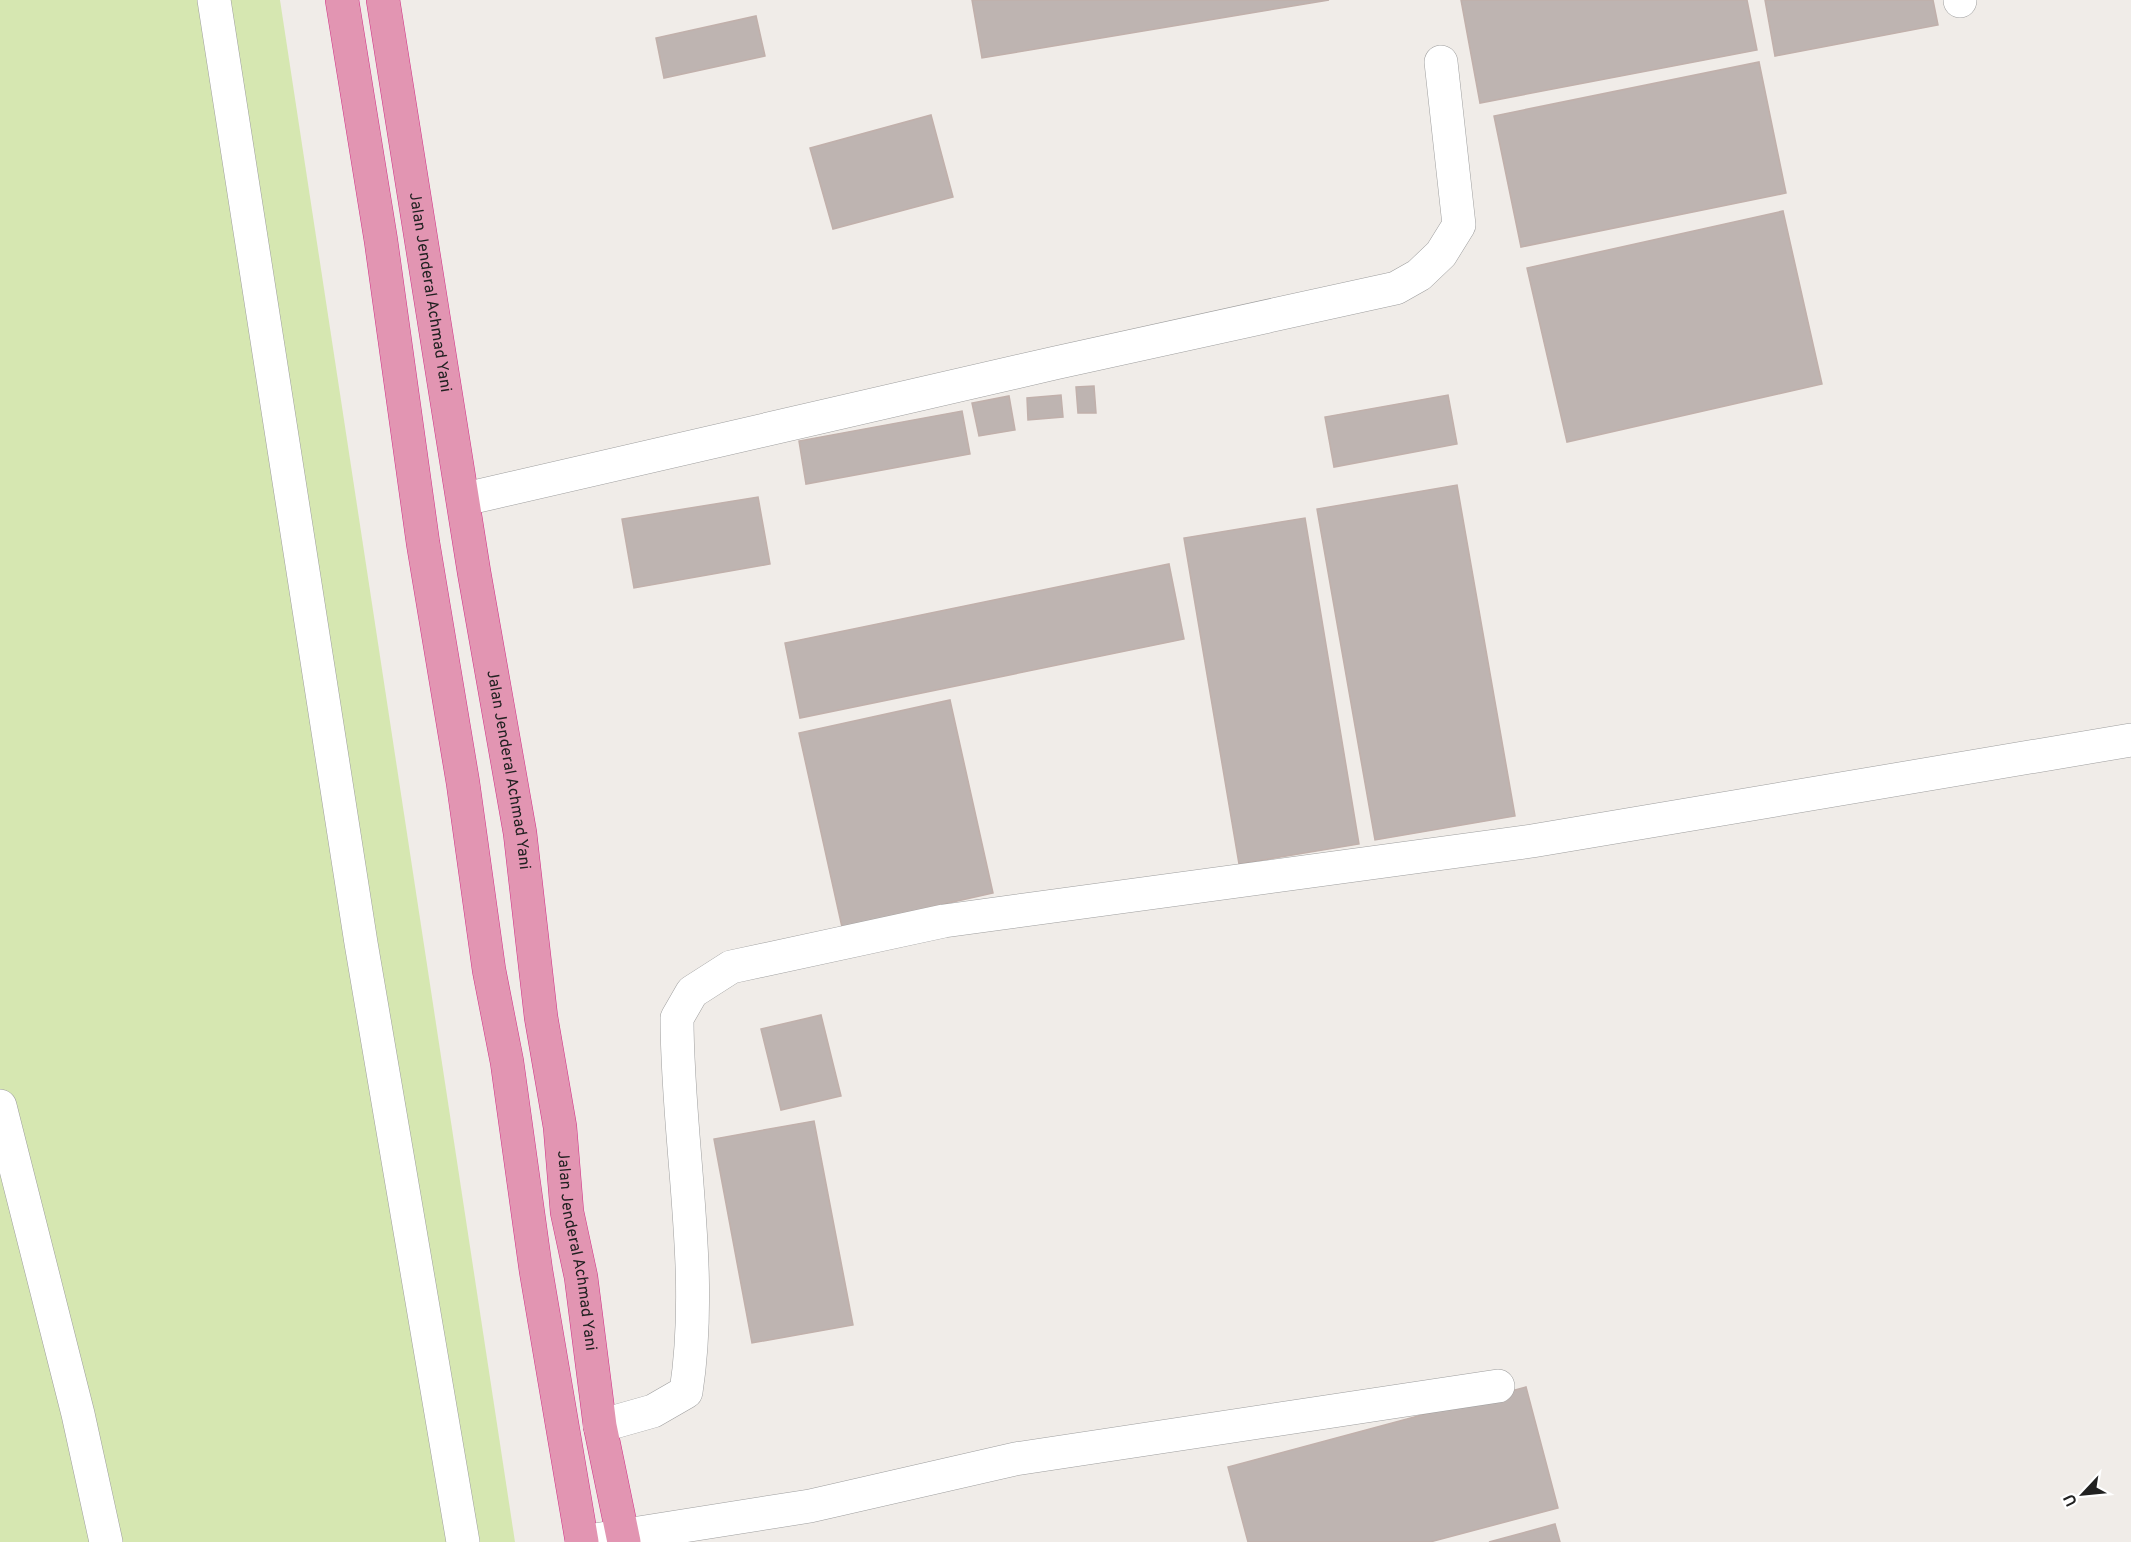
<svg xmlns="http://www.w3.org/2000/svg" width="2131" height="1542" font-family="Overpass,sans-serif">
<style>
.grass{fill:#d6e7b1}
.building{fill:#beb4b1;stroke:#c1b0ab;stroke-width:1.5}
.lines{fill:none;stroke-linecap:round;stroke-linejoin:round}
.minor-casing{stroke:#9e9e9e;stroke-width:34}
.highway-casing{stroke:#d03387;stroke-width:34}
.minor{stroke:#fff;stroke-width:33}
.highway{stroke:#e295b2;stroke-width:33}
.labels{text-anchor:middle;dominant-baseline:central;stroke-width:5;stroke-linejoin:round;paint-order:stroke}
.street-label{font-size:16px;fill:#212121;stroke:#fff}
</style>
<rect width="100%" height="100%" fill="#f0ece8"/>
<polygon class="grass" points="0,0 280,0 515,1542 0,1542"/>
<g class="building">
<polygon points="972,0 1329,0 982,58"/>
<polygon points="1461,0 1747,0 1757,50 1480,103"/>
<polygon points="1765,0 1933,0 1938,25 1775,56"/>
<polygon points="756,16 765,56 664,78 656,38"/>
<polygon points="1759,62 1786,193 1521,247 1494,116"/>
<polygon points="931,115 953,197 833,229 810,148"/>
<polygon points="1783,211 1822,384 1567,442 1527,268"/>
<polygon points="1094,386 1096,413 1078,413 1076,387"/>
<polygon points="1061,395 1063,417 1028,420 1027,398"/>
<polygon points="1448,395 1457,444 1334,467 1325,417"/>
<polygon points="1009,396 1015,430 979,436 972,403"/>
<polygon points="962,411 970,454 806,484 799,441"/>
<polygon points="1457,485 1515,816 1375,840 1317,509"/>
<polygon points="758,497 770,564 634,588 622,519"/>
<polygon points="1305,518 1359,844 1239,864 1184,538"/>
<polygon points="1169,564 1184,639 800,718 785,643"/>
<polygon points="950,700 993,893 842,927 799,733"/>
<polygon points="821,1015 841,1096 781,1110 761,1029"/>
<polygon points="814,1121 853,1325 752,1343 714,1139"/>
<polygon points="1526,1387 1558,1508 1430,1542 1248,1542 1228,1467"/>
<polygon points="1555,1524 1560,1542 1489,1542"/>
</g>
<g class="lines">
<g class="minor-casing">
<g id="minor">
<polyline points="214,0 361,943 463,1542"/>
<polyline points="1960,0 1960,1"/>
<polyline points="465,499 1055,363 1396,288 1419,275 1441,254 1459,225 1441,62"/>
<polyline points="0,1106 78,1414 106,1542"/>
<path d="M600 1426 653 1411 686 1392C705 1269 677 1141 677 1018L692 992 731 967 944 921 1532 841 2131 740"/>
<polyline points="582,1542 810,1506 1015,1459 1498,1386"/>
</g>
</g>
<g class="highway-casing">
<g id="highway">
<polyline points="342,0 381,241 423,543 463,783 489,970 507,1062 536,1271 582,1542"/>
<path id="s1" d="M383 0 474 572 520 833 541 1017 560 1127 567 1212 581 1277 600 1426 624 1542"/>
</g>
</g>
<use href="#minor" class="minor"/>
<use href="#highway" class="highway"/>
</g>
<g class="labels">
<g class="street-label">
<text stroke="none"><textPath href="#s1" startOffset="296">Jalan Jenderal Achmad Yani</textPath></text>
<text stroke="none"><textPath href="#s1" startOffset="780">Jalan Jenderal Achmad Yani</textPath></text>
<text stroke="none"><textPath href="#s1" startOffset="1266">Jalan Jenderal Achmad Yani</textPath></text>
</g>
</g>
<g transform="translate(2083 1494) rotate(244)" stroke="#ffffff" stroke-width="4.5" paint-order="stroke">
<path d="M0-4.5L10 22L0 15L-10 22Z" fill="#212121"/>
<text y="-9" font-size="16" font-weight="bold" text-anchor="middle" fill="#212121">U</text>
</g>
</svg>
